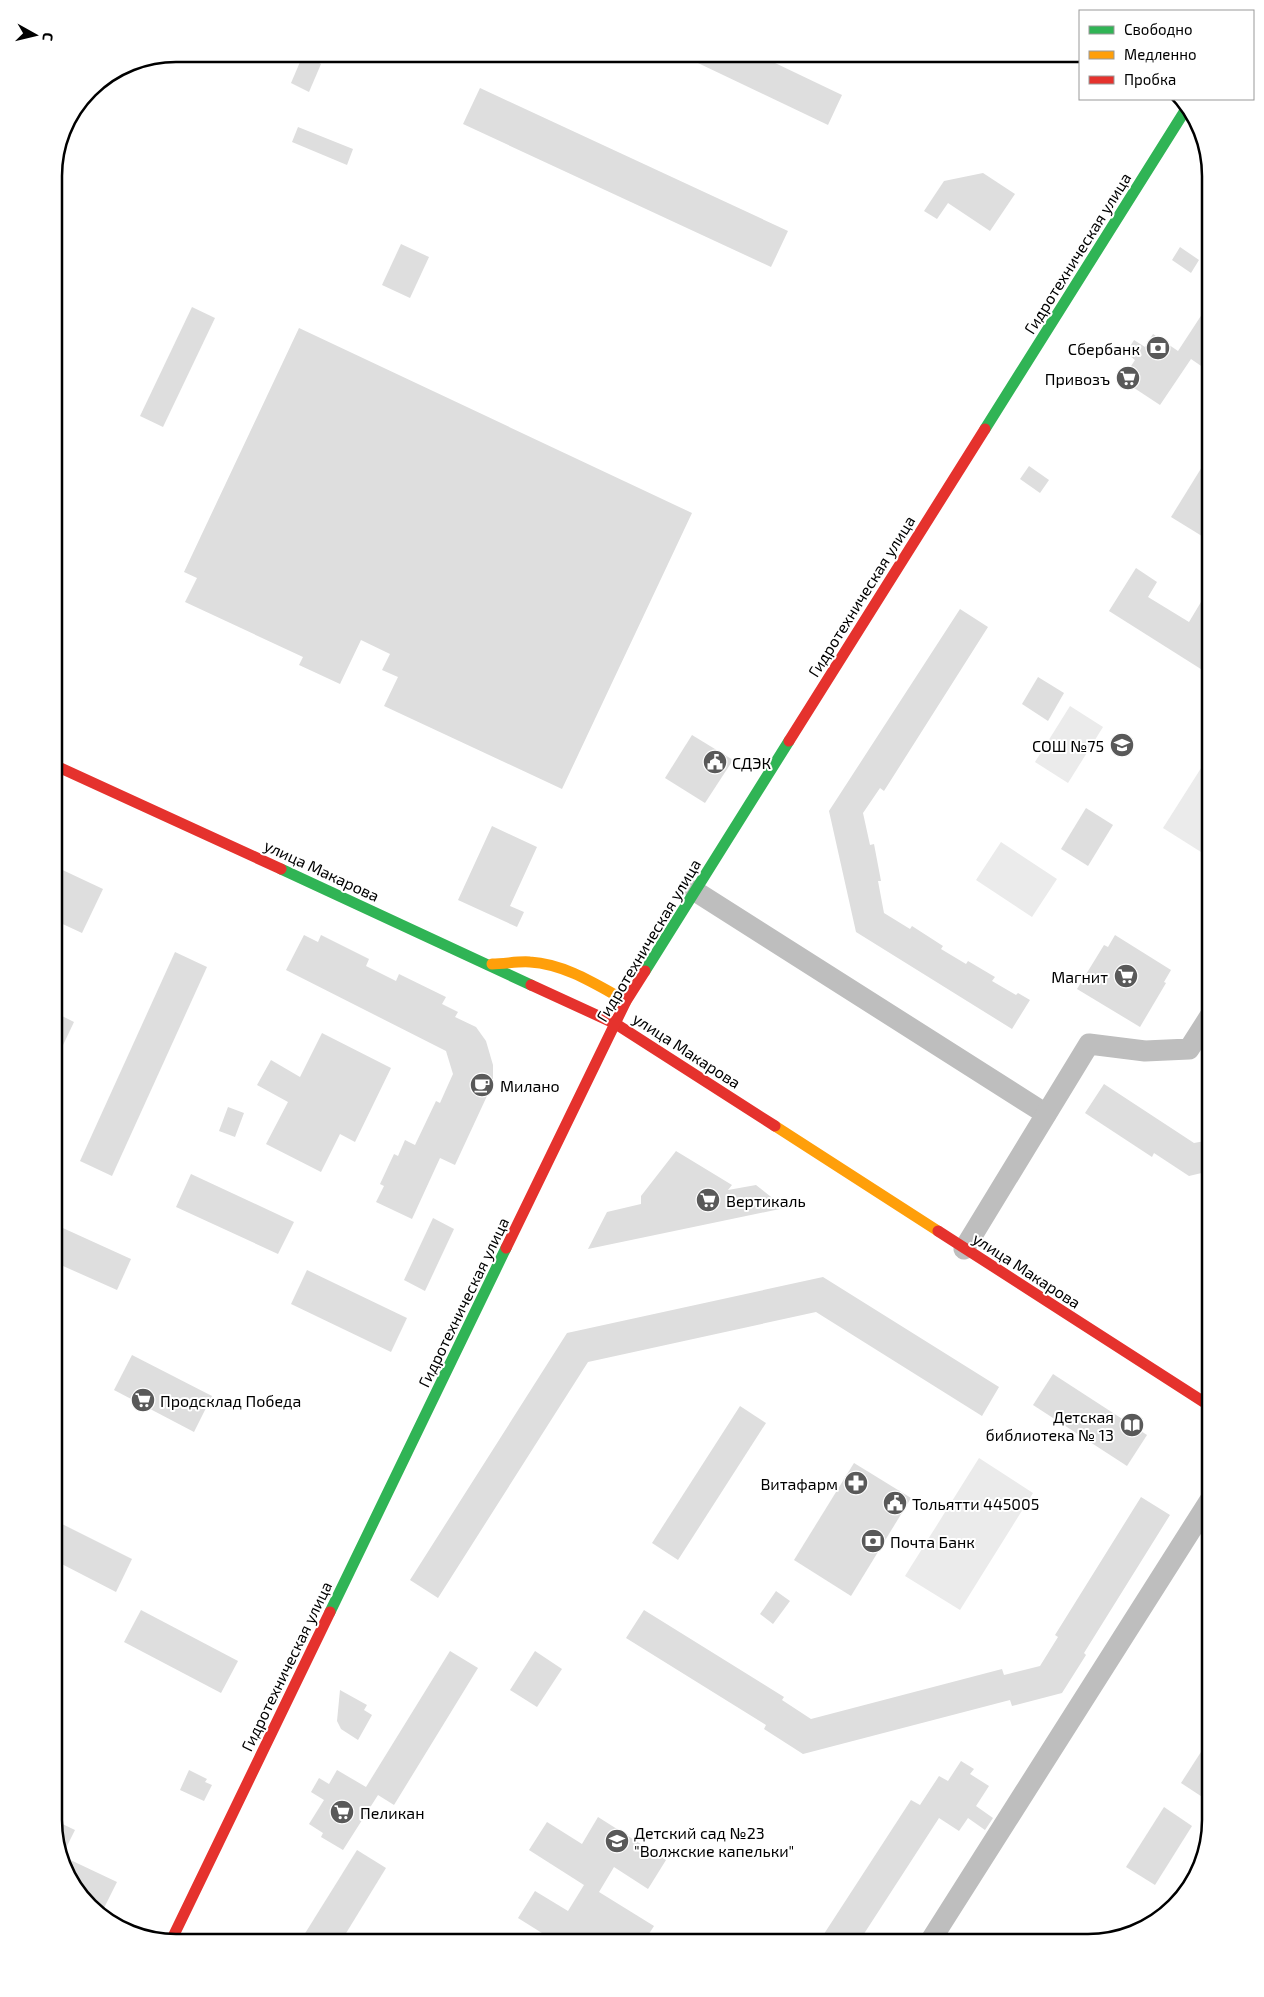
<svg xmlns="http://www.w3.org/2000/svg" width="1264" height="1997" font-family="'Exo 2',sans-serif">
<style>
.green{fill:#ebebeb}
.building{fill:#dedede}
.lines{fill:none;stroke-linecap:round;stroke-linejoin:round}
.street{stroke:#bebebe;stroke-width:21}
.fast{stroke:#30b455;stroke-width:11}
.slow{stroke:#ff9f0a;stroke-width:11}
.jam{stroke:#e5322d;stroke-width:11}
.labels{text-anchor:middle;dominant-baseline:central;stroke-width:4;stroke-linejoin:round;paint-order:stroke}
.street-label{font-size:16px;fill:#000;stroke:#fff}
.poi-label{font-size:16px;fill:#000;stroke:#fff;text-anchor:start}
.rim{fill:none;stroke:#000;stroke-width:2.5}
</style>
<rect width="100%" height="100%" fill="#fff"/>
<g class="green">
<polygon points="1070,706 1103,727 1068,783 1035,762"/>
<polygon points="1210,754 1210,837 1201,852 1163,828"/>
<polygon points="1001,842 1057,879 1032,917 976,880"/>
<polygon points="979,1458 1033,1493 960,1610 905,1576"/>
</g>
<g class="building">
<polygon points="679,54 756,54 842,95 828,125"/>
<polygon points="303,55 321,64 309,92 291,83"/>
<polygon points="480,88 788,231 771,267 463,124"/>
<polygon points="298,127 353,149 347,165 292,142"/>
<polygon points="983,173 1015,194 990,231 948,203 937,219 924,211 944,181"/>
<polygon points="401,244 429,257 410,298 382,285"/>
<polygon points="1180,247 1199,260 1191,273 1172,260"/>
<polygon points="1210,302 1210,372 1191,359 1160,405 1122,380 1135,360 1126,353 1134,340 1145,347 1153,334 1178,351"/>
<polygon points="192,307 215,318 163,427 140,416"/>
<polygon points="299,328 692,513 562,789 384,706 398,677 382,670 390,654 361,640 340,684 299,665 303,657 185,602 197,578 184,572"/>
<polygon points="1210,454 1210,541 1171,517"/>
<polygon points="1029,466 1049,480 1040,493 1020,479"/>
<polygon points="1136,568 1157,582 1148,597 1189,622 1210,587 1210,661 1204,671 1109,611"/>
<polygon points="960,609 988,627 884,791 880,788 863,813 870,845 874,844 881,881 878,881 884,913 910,929 912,926 943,946 941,949 966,964 968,961 995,977 992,981 1016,995 1018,993 1030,1000 1012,1029 856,932 829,811"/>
<polygon points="1038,677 1064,693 1048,721 1022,704"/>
<polygon points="692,735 733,760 705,803 665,778"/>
<polygon points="1086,808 1113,825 1088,866 1061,849"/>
<polygon points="492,826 537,847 510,906 524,912 517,927 458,900"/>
<polygon points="54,866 103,889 82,933 54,920"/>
<polygon points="304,935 318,942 321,935 369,959 366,966 396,981 399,974 446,997 442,1004 458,1012 455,1017 476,1027 486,1041 493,1065 493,1083 455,1165 440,1158 412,1219 376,1202 384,1186 380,1184 394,1154 398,1156 405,1140 415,1145 436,1101 440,1103 448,1085 453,1074 446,1051 286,970"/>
<polygon points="1115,935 1171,970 1164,982 1166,983 1140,1027 1077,989 1104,945 1108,947"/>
<polygon points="175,952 207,967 112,1176 80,1161"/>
<polygon points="54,1012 74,1022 54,1064"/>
<polygon points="322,1033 391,1068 355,1142 340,1134 321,1172 266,1144 288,1102 257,1085 271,1060 300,1077"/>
<polygon points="1104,1084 1194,1143 1210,1140 1210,1171 1189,1176 1154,1153 1152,1157 1085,1113"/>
<polygon points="228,1107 244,1113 235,1137 219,1131"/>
<polygon points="676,1151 732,1185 728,1190 756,1185 785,1208 588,1249 607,1212 641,1204 641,1196"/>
<polygon points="191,1174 294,1222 278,1254 176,1207"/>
<polygon points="433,1218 454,1229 425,1291 404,1280"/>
<polygon points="54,1224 131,1259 117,1290 54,1262"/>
<polygon points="307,1270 407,1318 391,1352 291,1304"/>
<polygon points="823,1277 999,1387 982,1416 816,1312 588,1362 438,1598 410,1580 567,1333"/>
<polygon points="132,1355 212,1396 194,1432 114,1390"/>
<polygon points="1053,1374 1147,1435 1127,1466 1033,1405"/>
<polygon points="740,1406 766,1423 678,1560 652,1543"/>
<polygon points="854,1463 911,1498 851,1596 794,1560"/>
<polygon points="1141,1497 1170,1515 1084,1653 1086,1655 1062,1693 1012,1706 1010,1700 803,1754 764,1729 766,1725 626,1638 644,1610 784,1697 782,1700 811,1719 1002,1669 1004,1675 1040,1666 1058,1637 1055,1635"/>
<polygon points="54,1520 132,1559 116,1592 54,1560"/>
<polygon points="776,1591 790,1601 773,1624 760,1614"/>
<polygon points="141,1610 238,1661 221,1693 124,1642"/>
<polygon points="450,1651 478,1668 394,1805 378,1795 343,1850 321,1837 323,1833 309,1824 324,1800 311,1792 319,1778 329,1784 337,1770 366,1787"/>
<polygon points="535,1651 562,1669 537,1707 510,1690"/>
<polygon points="340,1690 367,1705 364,1710 372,1715 358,1740 341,1729 337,1721"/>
<polygon points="1210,1738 1210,1802 1181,1783"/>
<polygon points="961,1761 974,1769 970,1774 989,1786 976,1806 993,1818 985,1830 968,1818 959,1831 939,1818 858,1943 831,1943 822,1937 911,1800 920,1805 939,1776 948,1781"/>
<polygon points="189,1770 207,1779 205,1782 212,1785 204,1801 180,1790"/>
<polygon points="1164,1807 1192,1826 1155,1885 1126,1867"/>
<polygon points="598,1817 666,1860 648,1889 614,1867 599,1892 654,1926 643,1943 616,1943 601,1934 596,1943 558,1943 518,1918 535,1891 568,1911 584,1885 529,1850 547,1822 582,1844"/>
<polygon points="54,1820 75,1830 62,1856 117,1882 101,1914 67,1875"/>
<polygon points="357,1850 386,1868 340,1943 299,1943"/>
</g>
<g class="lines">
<g class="street">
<polyline points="695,891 1046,1114"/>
<polyline points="964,1249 1089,1044 1145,1051 1189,1049 1210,1016"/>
<polyline points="929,1943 1210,1500"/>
</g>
<g class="fast">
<polyline points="985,429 1186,109"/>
<polyline points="281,869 531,985"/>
<polyline points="645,971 789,741"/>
<polyline points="330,1612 506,1248"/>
</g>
<g class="slow">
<path d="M492 964C505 964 518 961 530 962 565 964 597 985 626 1001"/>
<polyline points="775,1126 938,1231"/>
</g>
<g class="jam">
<polyline points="789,741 985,429"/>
<polyline points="54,765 281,869"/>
<polyline points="531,985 616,1024 775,1126"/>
<polyline points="938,1231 1210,1406"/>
<polyline points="506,1248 626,1001 645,971"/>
<polyline points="170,1943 330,1612"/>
</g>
</g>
<defs>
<g id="bank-disc" transform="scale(1.25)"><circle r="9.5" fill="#595959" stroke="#fff"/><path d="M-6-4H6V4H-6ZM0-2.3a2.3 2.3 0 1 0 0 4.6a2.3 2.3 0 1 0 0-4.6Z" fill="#fff"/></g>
<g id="supermarket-disc" transform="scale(1.25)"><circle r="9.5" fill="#595959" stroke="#fff"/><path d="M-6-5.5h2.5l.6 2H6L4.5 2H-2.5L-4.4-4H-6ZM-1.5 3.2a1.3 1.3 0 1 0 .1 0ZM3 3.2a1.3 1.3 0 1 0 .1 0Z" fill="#fff"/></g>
<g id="school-disc" transform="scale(1.25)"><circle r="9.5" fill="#595959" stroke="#fff"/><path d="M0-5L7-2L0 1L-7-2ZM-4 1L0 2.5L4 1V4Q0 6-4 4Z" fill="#fff"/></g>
<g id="civic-disc" transform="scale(1.25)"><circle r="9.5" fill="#595959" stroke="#fff"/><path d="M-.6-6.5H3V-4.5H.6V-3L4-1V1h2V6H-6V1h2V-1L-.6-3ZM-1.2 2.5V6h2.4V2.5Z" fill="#fff"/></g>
<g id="cafe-disc" transform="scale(1.25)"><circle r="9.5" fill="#595959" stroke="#fff"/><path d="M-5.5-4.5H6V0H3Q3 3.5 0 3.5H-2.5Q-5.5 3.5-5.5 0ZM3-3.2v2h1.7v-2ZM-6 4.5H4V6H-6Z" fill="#fff"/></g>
<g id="library-disc" transform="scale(1.25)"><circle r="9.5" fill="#595959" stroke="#fff"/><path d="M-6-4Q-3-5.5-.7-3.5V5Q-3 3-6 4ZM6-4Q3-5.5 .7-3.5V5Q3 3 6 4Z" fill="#fff"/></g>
<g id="pharmacy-disc" transform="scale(1.25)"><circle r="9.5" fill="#595959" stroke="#fff"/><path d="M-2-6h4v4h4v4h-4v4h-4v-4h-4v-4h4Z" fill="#fff"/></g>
</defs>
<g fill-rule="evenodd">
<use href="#bank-disc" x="1158" y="348"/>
<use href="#supermarket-disc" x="1128" y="378"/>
<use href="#school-disc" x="1122" y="745"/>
<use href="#civic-disc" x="715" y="762"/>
<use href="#supermarket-disc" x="1126" y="976"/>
<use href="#cafe-disc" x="482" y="1085"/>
<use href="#supermarket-disc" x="708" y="1200"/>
<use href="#supermarket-disc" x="143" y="1400"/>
<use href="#library-disc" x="1132" y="1425"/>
<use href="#pharmacy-disc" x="856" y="1483"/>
<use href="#civic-disc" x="895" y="1503"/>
<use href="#bank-disc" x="873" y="1541"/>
<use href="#supermarket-disc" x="342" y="1812"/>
<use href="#school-disc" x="617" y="1841"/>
</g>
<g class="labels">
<g class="street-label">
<text transform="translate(1077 253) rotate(-58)">Гидротехническая улица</text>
<text transform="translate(861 596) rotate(-58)">Гидротехническая улица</text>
<text transform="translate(322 870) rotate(25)">улица Макарова</text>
<text transform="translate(648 940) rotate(-59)">Гидротехническая улица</text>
<text transform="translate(687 1050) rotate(33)">улица Макарова</text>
<text transform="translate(1027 1270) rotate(33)">улица Макарова</text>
<text transform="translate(463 1302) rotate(-64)">Гидротехническая улица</text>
<text transform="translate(286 1666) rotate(-64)">Гидротехническая улица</text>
</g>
<g class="poi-label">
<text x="1140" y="348" text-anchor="end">Сбербанк</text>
<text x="1110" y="378" text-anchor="end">Привозъ</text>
<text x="1104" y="745" text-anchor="end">СОШ №75</text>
<text x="732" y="762">СДЭК</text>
<text x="1108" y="976" text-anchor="end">Магнит</text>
<text x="500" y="1085">Милано</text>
<text x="726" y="1200">Вертикаль</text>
<text x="160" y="1400">Продсклад Победа</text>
<text x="1114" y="1416" text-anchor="end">Детская<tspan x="1114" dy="18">библиотека № 13</tspan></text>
<text x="838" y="1483" text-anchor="end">Витафарм</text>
<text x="912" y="1503">Тольятти 445005</text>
<text x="890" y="1541">Почта Банк</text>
<text x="360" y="1812">Пеликан</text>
<text x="634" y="1832">Детский сад №23<tspan x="634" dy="18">"Волжские капельки"</tspan></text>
</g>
</g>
<path d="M0 0H1264V1997H0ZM176 62H1088A114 114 0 0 1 1202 176V1820A114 114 0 0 1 1088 1934H176A114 114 0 0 1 62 1820V176A114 114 0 0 1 176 62Z" fill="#fff" fill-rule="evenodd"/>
<path class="rim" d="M176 62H1088A114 114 0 0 1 1202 176V1820A114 114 0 0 1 1088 1934H176A114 114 0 0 1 62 1820V176A114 114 0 0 1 176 62Z"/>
<rect x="1079" y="10" width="175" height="90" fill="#ffffff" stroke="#999999"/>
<rect x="1089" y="26" width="25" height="8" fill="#30b455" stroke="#999999"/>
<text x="1124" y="35" font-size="15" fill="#000000">Свободно</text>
<rect x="1089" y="51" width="25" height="8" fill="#ff9f0a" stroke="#999999"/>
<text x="1124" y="60" font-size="15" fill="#000000">Медленно</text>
<rect x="1089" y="76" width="25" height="8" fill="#e5322d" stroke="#999999"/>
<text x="1124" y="85" font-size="15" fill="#000000">Пробка</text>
<g transform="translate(35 35) rotate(98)" stroke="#ffffff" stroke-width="4" paint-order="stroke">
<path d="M0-4L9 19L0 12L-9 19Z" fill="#000000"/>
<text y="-8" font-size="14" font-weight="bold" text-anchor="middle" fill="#000000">С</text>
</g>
</svg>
